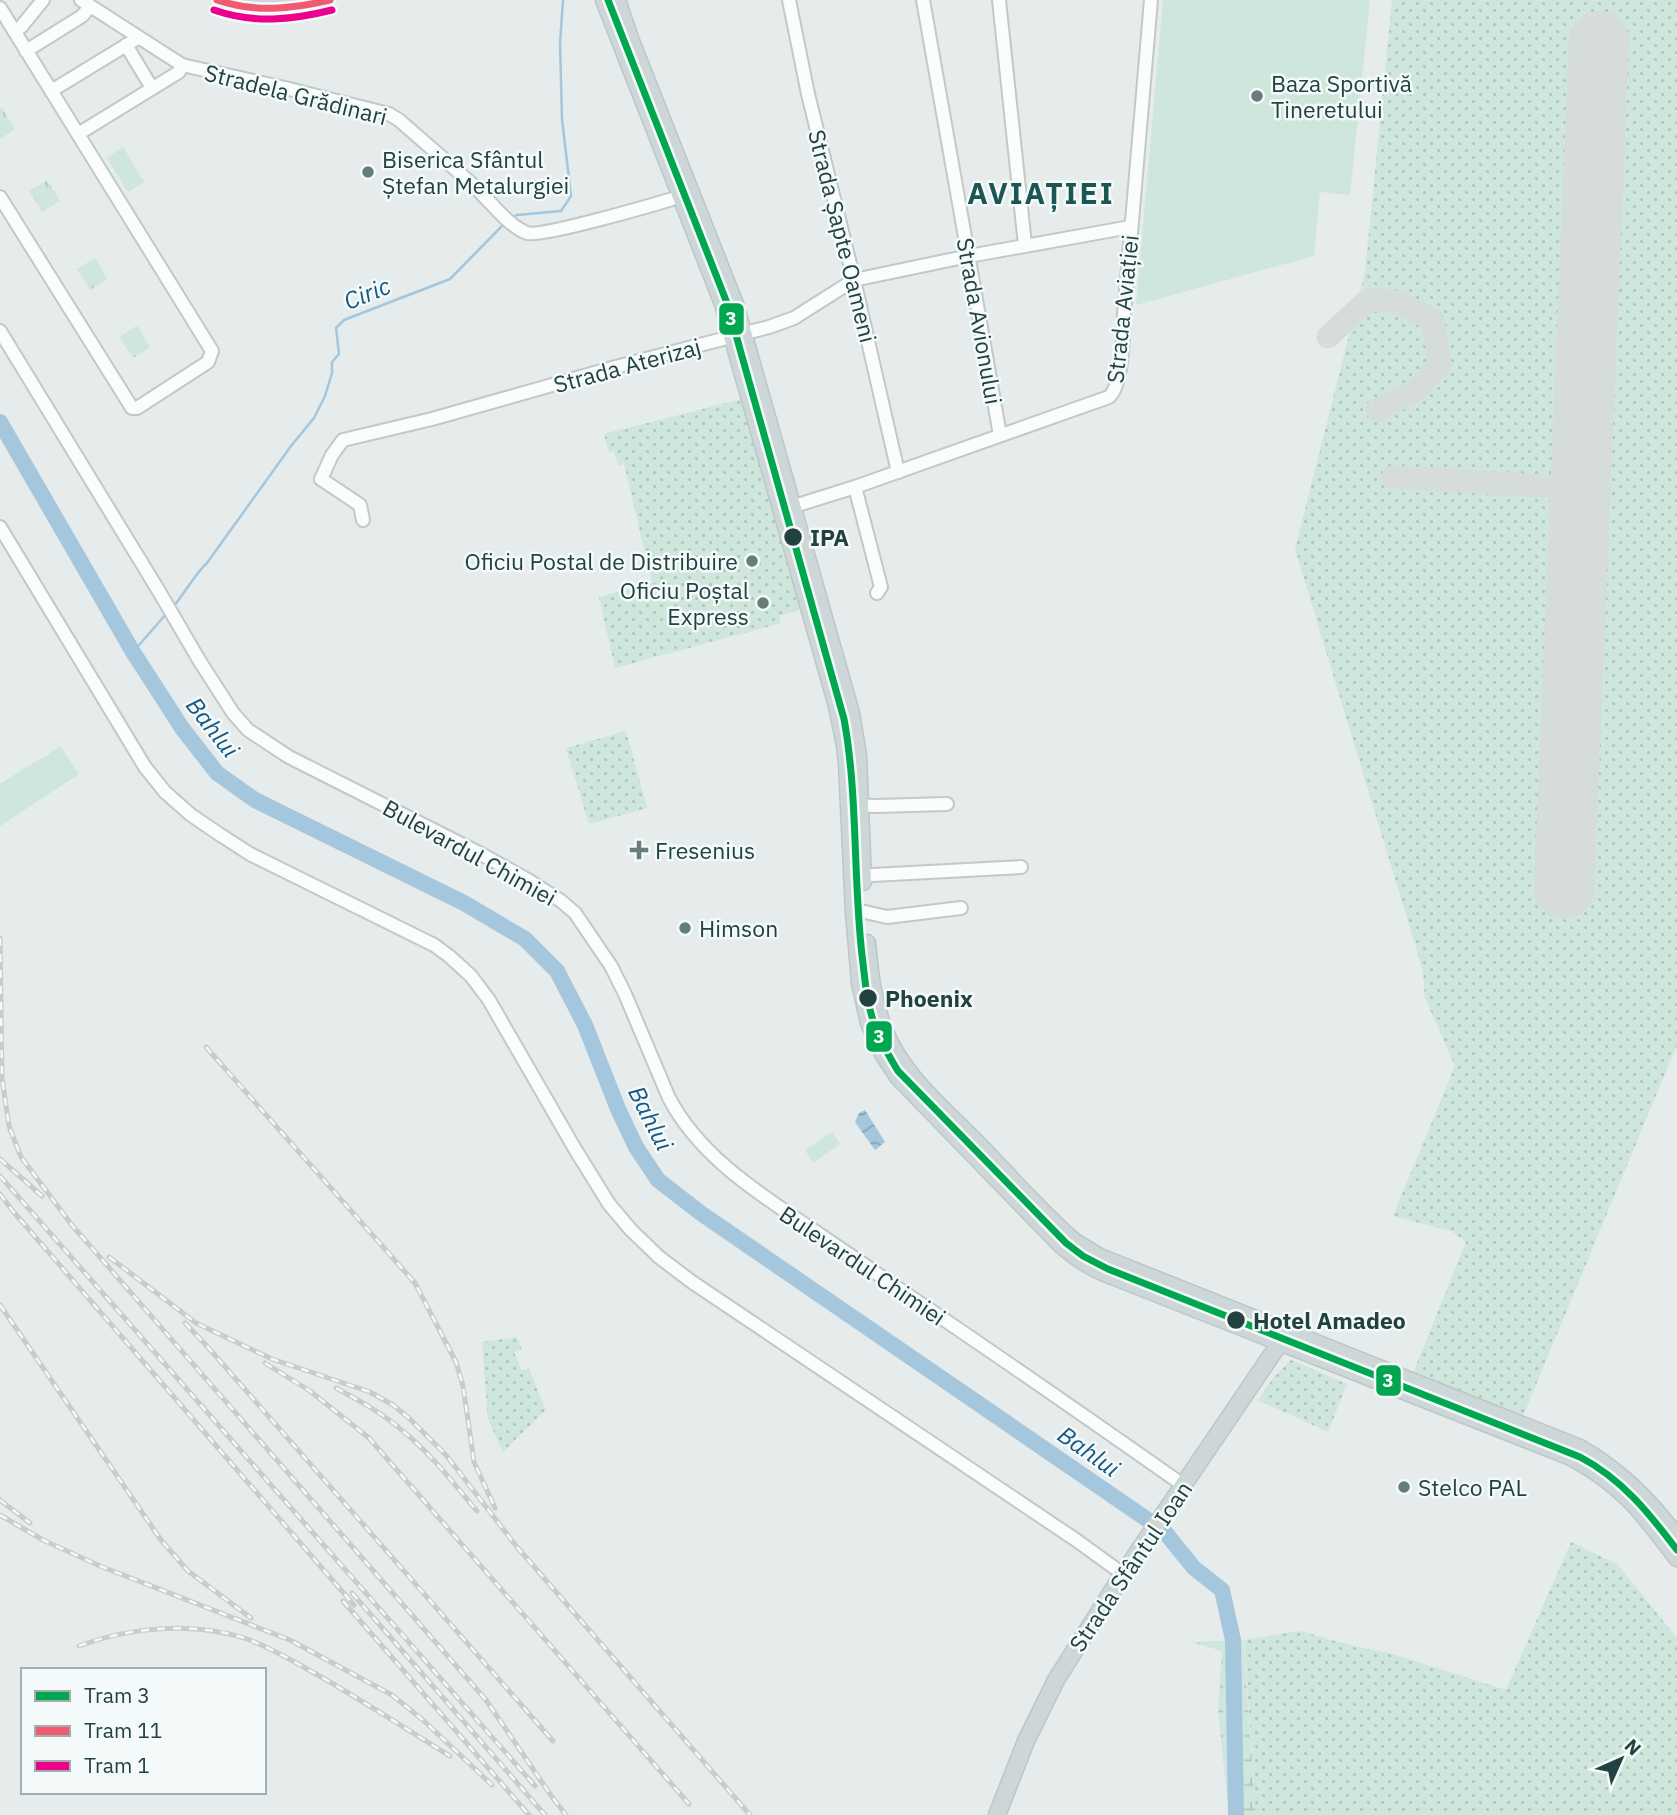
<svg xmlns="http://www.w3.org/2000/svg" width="1677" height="1815" font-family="'IBM Plex Sans',sans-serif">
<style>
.grass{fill:url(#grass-dots)}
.wetland{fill:url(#wetland-marsh)}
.park{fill:url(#park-tufts)}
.pitch{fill:#cee6db}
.water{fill:url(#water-waves)}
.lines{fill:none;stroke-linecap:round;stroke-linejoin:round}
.stream{stroke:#a4c7de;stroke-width:2.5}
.river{stroke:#a4c7de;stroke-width:16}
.taxiway{stroke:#d6dcdc;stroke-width:23}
.runway{stroke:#d6dcdc;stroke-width:60}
.minor-casing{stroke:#c3c8c8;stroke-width:16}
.major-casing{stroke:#bdc7c7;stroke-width:19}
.minor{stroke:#fbfcfc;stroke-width:12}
.major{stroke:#ced7d7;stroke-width:16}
.rail-casing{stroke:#c7cccc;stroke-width:5}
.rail{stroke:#f4faf9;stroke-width:2.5;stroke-dasharray:8;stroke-linecap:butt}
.tram-1-casing{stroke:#f4faf9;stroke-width:12}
.tram-2-casing{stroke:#f4faf9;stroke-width:12}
.tram-3-casing{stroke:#f4faf9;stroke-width:12}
.tram-1{stroke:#00a650;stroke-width:7}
.tram-2{stroke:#f05b72;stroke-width:7}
.tram-3{stroke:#ec008c;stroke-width:7}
.poi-dot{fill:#667d7c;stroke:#f4faf9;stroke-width:2.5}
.stop-dot{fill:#214241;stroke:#f4faf9;stroke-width:2.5}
.labels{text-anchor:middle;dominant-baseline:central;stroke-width:5;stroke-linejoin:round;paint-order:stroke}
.poi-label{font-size:23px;fill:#214241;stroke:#f4faf9;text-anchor:start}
.street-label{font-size:23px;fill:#214241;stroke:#f4faf9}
.stop-label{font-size:23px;font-weight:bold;fill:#214241;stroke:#f4faf9;text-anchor:start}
.water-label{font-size:24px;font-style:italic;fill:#155783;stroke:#f4faf9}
.district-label{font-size:30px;font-weight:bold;letter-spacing:2px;fill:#1b5655;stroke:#f4faf9}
.line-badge{stroke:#f4faf9;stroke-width:2.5}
.badge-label{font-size:19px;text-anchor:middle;font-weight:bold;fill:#fff}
</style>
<defs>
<pattern id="grass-dots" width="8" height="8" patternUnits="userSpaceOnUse" patternTransform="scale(1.75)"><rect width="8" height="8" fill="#cee6db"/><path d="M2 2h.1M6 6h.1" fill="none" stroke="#b1c6bd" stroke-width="1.8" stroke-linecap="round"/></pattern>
<pattern id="wetland-marsh" width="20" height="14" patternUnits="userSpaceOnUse" patternTransform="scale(1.75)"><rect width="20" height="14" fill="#cee6db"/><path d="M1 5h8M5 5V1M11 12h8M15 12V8" fill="none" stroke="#b1c6bd"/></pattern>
<pattern id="park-tufts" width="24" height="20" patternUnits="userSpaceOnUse" patternTransform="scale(1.75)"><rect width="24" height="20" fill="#cee6db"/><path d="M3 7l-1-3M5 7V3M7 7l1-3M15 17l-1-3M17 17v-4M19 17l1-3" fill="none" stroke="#b1c6bd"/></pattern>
<pattern id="water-waves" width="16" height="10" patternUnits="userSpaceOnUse" patternTransform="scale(1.75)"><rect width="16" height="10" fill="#a4c7de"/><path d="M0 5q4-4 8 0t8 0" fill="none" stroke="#85a3b6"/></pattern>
</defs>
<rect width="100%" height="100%" fill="#e6ebeb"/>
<g class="grass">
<polygon points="1392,0 1677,0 1677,1045 1523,1416 1413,1373 1466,1242 1451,1231 1393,1216 1455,1066 1425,998 1423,971 1295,549 1365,272"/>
<polygon points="746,398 803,609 779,616 781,623 615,668 599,597 652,583 624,463 618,465 614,451 609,452 604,434"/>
<polygon points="626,731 647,808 589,824 566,748"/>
<polygon points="517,1337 522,1350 514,1352 521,1370 529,1369 546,1410 503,1452 488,1419 482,1342"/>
<polygon points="1291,1360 1347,1384 1328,1432 1258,1400 1273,1378"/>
<polygon points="1571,1542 1617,1564 1677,1638 1677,1815 1256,1815 1244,1640 1300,1631 1357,1647 1393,1654 1506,1690"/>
</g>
<polygon class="wetland" points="1243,1640 1256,1815 1229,1815 1218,1711 1222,1651 1191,1642"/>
<g class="park">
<polygon points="2,108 15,129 0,139 0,109"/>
<polygon points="47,180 60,201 42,212 29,191"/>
<polygon points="95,258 107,279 90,290 77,269"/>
<polygon points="137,326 150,347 133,358 119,337"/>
</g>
<g class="pitch">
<polygon points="1163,0 1370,0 1350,195 1320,192 1314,256 1136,305"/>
<polygon points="123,147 144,182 128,192 107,158"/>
<polygon points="60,746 79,774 0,826 0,784 41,758 42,759"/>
<polygon points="832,1132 840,1144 813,1163 805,1150"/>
</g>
<polygon class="water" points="865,1110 885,1142 875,1150 855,1122 859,1113"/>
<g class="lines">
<g class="stream">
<polyline points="510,219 517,215 561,211 571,196 562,119 560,43 563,0"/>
<path d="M173 607C185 593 194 575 207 563L291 446 314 418 325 396 332 373V362L339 354 336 328 344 320 450 279 505 223"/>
<polyline points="133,652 166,614"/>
</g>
<polyline class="river" points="0,422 133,652 182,728 217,773 255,800 464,903 525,939 557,971 585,1025 618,1109 636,1147 658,1180 702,1214 1164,1531 1194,1568 1222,1590 1233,1640 1236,1815"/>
<g class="taxiway">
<polyline points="1328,337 1368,300 1398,302 1433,320 1440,364 1415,391 1377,410"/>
<polyline points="1393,477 1581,488"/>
</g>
<polyline class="runway" points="1564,889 1599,41"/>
<g class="minor-casing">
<g id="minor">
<path d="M81 0 182 65 285 88 389 114 399 120C424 142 450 164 475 187 490 201 508 226 527 233 541 238 667 201 688 194"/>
<polyline points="789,0 808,94 854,280 898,472"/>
<polyline points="923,0 1000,435"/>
<polyline points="999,0 1025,245"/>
<polyline points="0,8 212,351 208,362 137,408 132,408 0,197"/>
<polyline points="14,31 21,27 43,0"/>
<polyline points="126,45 152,88"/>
<polyline points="26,51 82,16 90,7"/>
<polyline points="51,91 138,38"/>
<polyline points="78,134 179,72 182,65"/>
<path d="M0 331 160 593 199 660 233 713 248 730 289 757 483 855 528 880 561 901 575 913 611 966 625 994 669 1098C699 1155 755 1191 807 1226 838 1247 869 1268 899 1289 994 1353 1089 1419 1183 1485"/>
<polyline points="855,487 881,587 877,593"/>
<path d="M785 509 855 487 1109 397C1123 385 1123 333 1124 314 1132 210 1141 105 1151 0"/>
<polyline points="363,520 360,505 321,479 332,455 343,440 432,419 612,368 769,327 794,318 854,280 969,256 1130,227"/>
<polyline points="0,527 145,767 165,792 191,815 219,834 250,854 434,945 449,956 471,976 489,1000 575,1149 609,1204 631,1230 659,1257 692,1282 1076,1540 1123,1574"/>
<polyline points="852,805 876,806 947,804"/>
<polyline points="854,876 1021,867"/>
<polyline points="865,912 887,917 961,908"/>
</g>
</g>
<g class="major-casing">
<g id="major">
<path d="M222 0C252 13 290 8 321 0"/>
<path d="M604 0 723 304 837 706 845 745 847 763 854 912 860 983 869 1023 883 1054 898 1077 1059 1243C1072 1255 1085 1264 1102 1272L1571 1457C1622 1484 1643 1513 1677 1558"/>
<polyline points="617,0 631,41 735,304 851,713 858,755 863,882"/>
<path d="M867 943C870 974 873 1003 885 1032 904 1078 947 1112 981 1147 1012 1179 1041 1213 1075 1242L1100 1257 1580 1448C1621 1472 1648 1499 1677 1537"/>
<polyline points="997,1815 1026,1741 1056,1680 1123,1574 1277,1347 1284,1331"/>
</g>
</g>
<use href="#minor" class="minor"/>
<use href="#major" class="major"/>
<g class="rail-casing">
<g id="rail">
<polyline points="0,938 2,1078 9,1126 21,1157 71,1224 486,1700 550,1794 566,1815"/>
<polyline points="206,1047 415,1283 456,1362 463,1386 474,1462 495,1508"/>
<polyline points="0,1159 42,1196"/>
<polyline points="0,1176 535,1786"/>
<polyline points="0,1194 12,1210 354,1605"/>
<polyline points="109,1257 196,1323 272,1359 370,1392 393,1405 410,1419 446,1455 517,1547 750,1815"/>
<polyline points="0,1305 161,1540 188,1571 251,1618"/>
<polyline points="185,1323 206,1345 553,1741"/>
<polyline points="265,1363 310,1391 369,1438 689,1804"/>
<path d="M336 1388C360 1401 384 1414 404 1432 432 1455 454 1484 477 1511"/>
<polyline points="0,1500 30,1523"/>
<polyline points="0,1515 43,1540 100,1566 290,1640 392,1695 423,1720 492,1785"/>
<polyline points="352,1593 545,1815"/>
<polyline points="343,1601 529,1815"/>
<path d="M79 1646C130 1627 195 1621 247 1639 274 1649 298 1664 323 1678 366 1703 408 1730 450 1756"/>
</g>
</g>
<use href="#rail" class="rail"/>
<g class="tram-1-casing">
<path id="tram-1" d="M608 0 727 303 844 719C858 795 853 877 862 955 865 978 866 1001 874 1023 879 1040 889 1056 898 1071L1066 1243 1083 1256 1108 1269 1580 1457C1622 1479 1649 1513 1677 1550"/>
</g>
<g class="tram-2-casing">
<path id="tram-2" d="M217 0C255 13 291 9 330 0"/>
</g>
<g class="tram-3-casing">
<path id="tram-3" d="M214 10C254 24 292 20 332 10"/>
</g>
<use href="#tram-1" class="tram-1"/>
<use href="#tram-2" class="tram-2"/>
<use href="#tram-3" class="tram-3"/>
</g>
<g class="poi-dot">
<circle cx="1257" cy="96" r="7"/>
<circle cx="368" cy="172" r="7"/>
<circle cx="752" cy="561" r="7"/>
<circle cx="763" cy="603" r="7"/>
<path d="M635.5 839.5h7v7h7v7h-7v7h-7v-7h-7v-7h7z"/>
<circle cx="685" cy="928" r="7"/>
<circle cx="1404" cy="1487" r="7"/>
</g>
<g class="stop-dot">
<circle cx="793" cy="537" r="10"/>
<circle cx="868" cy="998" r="10"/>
<circle cx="1236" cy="1320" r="10"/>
</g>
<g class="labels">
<g class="poi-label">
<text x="1271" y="83">Baza Sportivă<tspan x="1271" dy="26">Tineretului</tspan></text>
<text x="382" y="159">Biserica Sfântul<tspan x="382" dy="26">Ștefan Metalurgiei</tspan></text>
<text x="738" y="561" text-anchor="end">Oficiu Postal de Distribuire</text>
<text x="749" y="590" text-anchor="end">Oficiu Poștal<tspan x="749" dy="26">Express</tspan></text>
<text x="655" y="850">Fresenius</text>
<text x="699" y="928">Himson</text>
<text x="1418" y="1487">Stelco PAL</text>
</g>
<g class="street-label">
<text transform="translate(296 94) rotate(14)">Stradela Grădinari</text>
<text transform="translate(843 236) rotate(76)">Strada Șapte Oameni</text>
<text transform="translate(1122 309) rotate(-84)">Strada Aviației</text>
<text transform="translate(980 321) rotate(80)">Strada Avionului</text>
<text transform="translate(627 365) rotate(-15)">Strada Aterizaj</text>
<text transform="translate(470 852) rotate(29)">Bulevardul Chimiei</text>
<text transform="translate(863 1265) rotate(34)">Bulevardul Chimiei</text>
<text transform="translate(1130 1566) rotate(-56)">Strada Sfântul Ioan</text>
</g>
<g class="stop-label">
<text x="810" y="537">IPA</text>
<text x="885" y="998">Phoenix</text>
<text x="1253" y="1320">Hotel Amadeo</text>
</g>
<g class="water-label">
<text transform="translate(367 293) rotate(-22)">Ciric</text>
<text transform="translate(213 727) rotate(52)">Bahlui</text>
<text transform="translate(651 1118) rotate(63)">Bahlui</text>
<text transform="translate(1089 1451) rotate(35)">Bahlui</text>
</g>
<g class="district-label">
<text x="1041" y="192">AVIAȚIEI</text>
</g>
</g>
<g class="line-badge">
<rect x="718" y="302" width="27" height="34" rx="7" fill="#00a650"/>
<rect x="865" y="1020" width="28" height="33" rx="7" fill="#00a650"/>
<rect x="1375" y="1364" width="27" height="33" rx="7" fill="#00a650"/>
</g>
<g class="badge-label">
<text x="731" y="325">3</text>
<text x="879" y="1043">3</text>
<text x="1388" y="1387">3</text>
</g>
<rect x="21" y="1668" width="245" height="126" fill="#f4faf9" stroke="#a0b0af" stroke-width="2"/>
<rect x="35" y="1691" width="35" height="10" fill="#00a650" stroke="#a0b0af" stroke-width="2"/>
<text x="84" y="1703" font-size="21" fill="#214241">Tram 3</text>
<rect x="35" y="1726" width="35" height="10" fill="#f05b72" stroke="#a0b0af" stroke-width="2"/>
<text x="84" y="1738" font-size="21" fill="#214241">Tram 11</text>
<rect x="35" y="1761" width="35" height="10" fill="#ec008c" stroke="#a0b0af" stroke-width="2"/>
<text x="84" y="1773" font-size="21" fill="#214241">Tram 1</text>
<g transform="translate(1621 1759) rotate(45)" stroke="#f4faf9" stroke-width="5" paint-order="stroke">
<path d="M0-5L12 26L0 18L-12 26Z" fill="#214241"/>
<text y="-10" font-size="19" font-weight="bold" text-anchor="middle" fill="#214241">N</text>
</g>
</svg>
